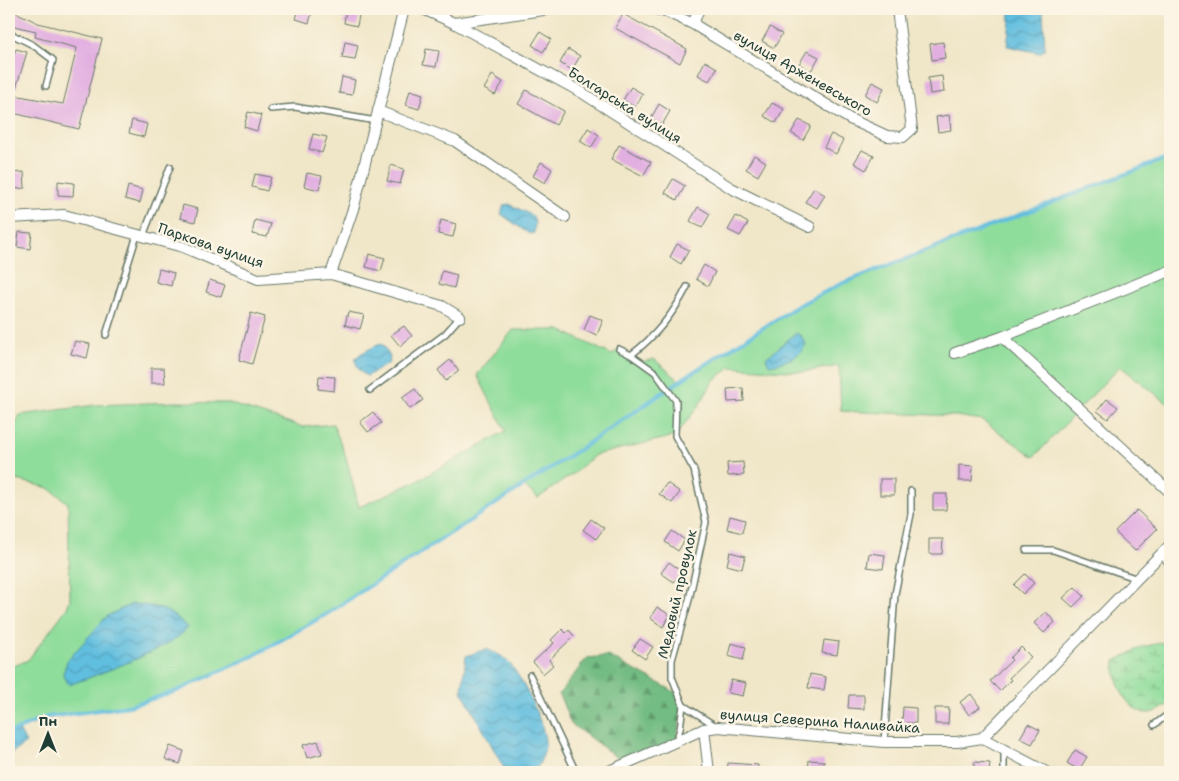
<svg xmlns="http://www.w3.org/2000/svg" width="1179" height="781" font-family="'Shantell Sans',sans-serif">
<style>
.grass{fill:#8fdd9b;stroke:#578d68}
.forest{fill:url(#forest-firs);stroke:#497c5c}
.wetland{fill:url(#wetland-marsh);stroke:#578d68}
.water{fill:url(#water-waves);stroke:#407e8a}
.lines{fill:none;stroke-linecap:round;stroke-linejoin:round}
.stream{stroke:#61bedf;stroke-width:4}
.building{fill:#e2afe1}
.lane-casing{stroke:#687868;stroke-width:8}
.street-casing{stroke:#687868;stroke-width:12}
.lane{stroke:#fff;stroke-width:5}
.street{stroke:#fff;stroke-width:10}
.labels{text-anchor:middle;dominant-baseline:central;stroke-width:5;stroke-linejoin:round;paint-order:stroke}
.street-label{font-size:14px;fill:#1f3d34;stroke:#fcf5e5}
</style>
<defs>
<pattern id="forest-firs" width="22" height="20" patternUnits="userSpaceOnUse" patternTransform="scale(1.25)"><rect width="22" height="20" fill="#73bc83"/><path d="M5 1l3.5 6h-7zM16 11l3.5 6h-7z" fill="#5e9a6c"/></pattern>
<pattern id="wetland-marsh" width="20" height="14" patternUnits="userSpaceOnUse" patternTransform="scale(1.25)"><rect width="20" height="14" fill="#8fdd9b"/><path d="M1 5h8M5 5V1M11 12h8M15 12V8" fill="none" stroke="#74b47f"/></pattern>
<pattern id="water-waves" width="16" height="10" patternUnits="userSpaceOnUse" patternTransform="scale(1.25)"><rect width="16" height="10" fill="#61bedf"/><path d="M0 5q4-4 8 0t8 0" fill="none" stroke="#4f9cb6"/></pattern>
</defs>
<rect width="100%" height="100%" fill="#fcf5e5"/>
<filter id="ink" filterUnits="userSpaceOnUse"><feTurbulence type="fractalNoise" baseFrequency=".02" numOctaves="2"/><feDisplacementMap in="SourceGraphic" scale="10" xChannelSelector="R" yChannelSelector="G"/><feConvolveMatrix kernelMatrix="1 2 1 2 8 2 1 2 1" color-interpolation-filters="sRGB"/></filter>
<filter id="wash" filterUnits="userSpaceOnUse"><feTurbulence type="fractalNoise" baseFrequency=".0096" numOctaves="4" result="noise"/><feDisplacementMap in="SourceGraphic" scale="20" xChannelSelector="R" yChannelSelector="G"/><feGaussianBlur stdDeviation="1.12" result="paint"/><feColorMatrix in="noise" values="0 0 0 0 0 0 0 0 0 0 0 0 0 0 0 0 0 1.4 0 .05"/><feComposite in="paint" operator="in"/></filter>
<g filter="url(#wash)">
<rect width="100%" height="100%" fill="#f0e6c8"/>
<polygon class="grass" points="1170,157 1170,400 1167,403 1120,366 1034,457 982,420 956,416 841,411 839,366 801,372 731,367 714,380 698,407 675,436 595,455 573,474 538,498 524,486 325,615 253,656 177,691 129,706 47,717 9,733 9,668 28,660 67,608 70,599 68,503 49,488 9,478 9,437 20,415 96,405 176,402 228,403 303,427 333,424 346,457 359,507 417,481 506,431 477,375 513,330 560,330 612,355 619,349 643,362 654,359 680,381 799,305 843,283"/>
<polygon class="forest" points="608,656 679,694 683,705 676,742 626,764 571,724 559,694 587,658"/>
<path class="wetland" d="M1170 641V702C1139 733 1113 691 1115 661L1142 647Z"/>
<g class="water">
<polygon points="1009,9 1043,9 1045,49 1040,53 1007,46 1010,21"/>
<polygon points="509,204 533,216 535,223 534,233 529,234 501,214 504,205"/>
<path d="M796 333 801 336 806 344C800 358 782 363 769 365L766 358Z"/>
<path d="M379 344 383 345 390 357 389 363 367 376C359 372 357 367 355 359L360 354Z"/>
<path d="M132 604C160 606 167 609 188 627 177 647 93 676 69 685L63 674 67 661 107 616Z"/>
<path d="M486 649C493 652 501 655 506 660 519 670 547 728 545 744 545 753 540 764 534 772H506L462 691 466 656Z"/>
<polygon points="18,728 26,743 9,755 9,733"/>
</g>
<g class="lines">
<polyline class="stream" points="9,733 47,717 129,706 177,691 253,656 325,615 589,443 687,376 799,305 843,283 1170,157"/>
</g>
<g id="blocks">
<g class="building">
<polygon points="9,9 38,23 102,39 79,129 9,112 9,53 14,54 16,49 27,52 14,95 63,104 77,48 35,37 36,31 9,25"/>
<polygon points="299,9 313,9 309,23 296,19"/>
<polygon points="346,9 360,10 357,26 344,23"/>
<polygon points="623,14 687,49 680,63 615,28"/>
<polygon points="770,27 782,34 774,48 762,41"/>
<polygon points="540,32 551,39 543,52 532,45"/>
<polygon points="345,42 358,45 355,60 342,58"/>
<polygon points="943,42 945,58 932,60 930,44"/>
<polygon points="426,49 439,51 436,67 423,65"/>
<polygon points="568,49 580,56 572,70 560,63"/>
<polygon points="807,51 819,57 811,71 799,64"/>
<polygon points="705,61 717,68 709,81 698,75"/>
<polygon points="492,75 503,82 495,95 484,89"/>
<polygon points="942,76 944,92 930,94 928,78"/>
<polygon points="342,77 355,80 352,95 339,93"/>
<polygon points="872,82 884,88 877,102 865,95"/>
<polygon points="631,87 643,94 635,107 623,100"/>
<polygon points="410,90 423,94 419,109 406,105"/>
<polygon points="526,90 564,111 556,125 518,104"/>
<polygon points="772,103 784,109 776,123 764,116"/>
<polygon points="659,104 670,111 662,125 651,118"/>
<polygon points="248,112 261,115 257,131 244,127"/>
<polygon points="949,115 951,130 938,132 936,117"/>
<polygon points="132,120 147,124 144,137 129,133"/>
<polygon points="799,120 811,126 803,140 791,133"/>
<polygon points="588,128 599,135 591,148 580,141"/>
<polygon points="313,134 327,137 322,153 309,149"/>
<polygon points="831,134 843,140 836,154 824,147"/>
<polygon points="619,145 651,162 643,176 611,159"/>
<polygon points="862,150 874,156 866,170 854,163"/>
<polygon points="754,155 766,162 758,176 746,169"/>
<polygon points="541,162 552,169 545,183 533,176"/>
<polygon points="391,165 404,169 400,184 387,181"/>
<polygon points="24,172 25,188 12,189 11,173"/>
<polygon points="307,173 322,176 319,190 304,186"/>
<polygon points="255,174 271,177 267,191 252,187"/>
<polygon points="673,179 685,186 677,200 665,193"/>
<polygon points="58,181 74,183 73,196 58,195"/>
<polygon points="128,186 143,190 140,203 125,199"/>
<polygon points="814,188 825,195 817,208 805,202"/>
<polygon points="183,205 198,209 195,222 180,218"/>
<polygon points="698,207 710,214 702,228 690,221"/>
<polygon points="736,216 748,223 740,236 728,230"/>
<polygon points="255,220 271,224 267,237 252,234"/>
<polygon points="441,220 456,224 453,237 438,234"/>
<polygon points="19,232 32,233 30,249 17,247"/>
<polygon points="677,244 689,250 681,264 670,257"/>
<polygon points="369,254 385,258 381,271 366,267"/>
<polygon points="704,265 715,272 708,286 696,279"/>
<polygon points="159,269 174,273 171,286 156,282"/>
<polygon points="442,271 457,275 454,288 439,284"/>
<polygon points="210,280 225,285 221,297 206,292"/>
<polygon points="348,312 364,315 360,329 345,325"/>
<polygon points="251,313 265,317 252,364 239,360"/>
<polygon points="590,315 603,320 597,335 584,330"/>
<polygon points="404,326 412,336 400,346 391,335"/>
<polygon points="75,341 90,344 87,358 71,354"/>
<polygon points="450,360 459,371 446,381 438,370"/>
<polygon points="151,368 164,368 165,383 151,383"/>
<polygon points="319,376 335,377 334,391 318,389"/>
<polygon points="743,388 744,401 728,402 727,389"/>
<polygon points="415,389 423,400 410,409 402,398"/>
<polygon points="1107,399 1118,407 1108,419 1097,411"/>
<polygon points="373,412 381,423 368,432 360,422"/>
<polygon points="743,462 744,475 728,476 727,463"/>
<polygon points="959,465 973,466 972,481 959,481"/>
<rect x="880" y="479" width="14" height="16"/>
<polygon points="667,483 680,492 672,503 659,494"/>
<polygon points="933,494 947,494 946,510 933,510"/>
<polygon points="1137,510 1157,529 1135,551 1115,532"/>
<polygon points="730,516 745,520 742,533 727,529"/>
<polygon points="591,519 604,528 596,539 583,530"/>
<polygon points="672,531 685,540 678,551 665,542"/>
<polygon points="929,539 943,539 942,554 929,554"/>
<polygon points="730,552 745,556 742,569 727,565"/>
<polygon points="869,553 885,555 883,569 867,567"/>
<polygon points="669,562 682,571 674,582 661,573"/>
<polygon points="1025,574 1034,583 1023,594 1014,585"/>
<polygon points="1075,587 1084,596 1073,607 1063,598"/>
<polygon points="657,607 670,615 663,627 650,618"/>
<polygon points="1046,612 1055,622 1044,633 1034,623"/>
<polygon points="562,629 566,633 569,630 574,636 549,660 553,665 543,674 533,662 554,643 551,640"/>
<polygon points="640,639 653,647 645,659 632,650"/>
<polygon points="824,640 839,642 837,655 822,653"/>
<polygon points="731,643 746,647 743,660 728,656"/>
<polygon points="1021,647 1031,657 1009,678 1011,680 1000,691 990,681 1012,660 1010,658"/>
<polygon points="810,674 826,677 824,690 808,688"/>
<polygon points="731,680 746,683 743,696 728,693"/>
<polygon points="971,694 980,707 969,715 960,702"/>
<polygon points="849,695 864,695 864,709 848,708"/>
<polygon points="903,707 916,708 916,723 902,723"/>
<polygon points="935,708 949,708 948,724 935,724"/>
<polygon points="1028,724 1040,730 1032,744 1020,738"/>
<polygon points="318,741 322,754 307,758 303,745"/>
<polygon points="170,746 184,751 180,764 165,759"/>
<polygon points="1075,750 1087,757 1079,770 1067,763"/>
<polygon points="809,760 824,761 824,772 808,772"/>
<polygon points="974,762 990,763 989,772 974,772"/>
<polygon points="728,763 758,765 758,772 727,772"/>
</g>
</g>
</g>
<g filter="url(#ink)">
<use href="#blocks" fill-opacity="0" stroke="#687868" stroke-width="1"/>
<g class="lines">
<g class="lane-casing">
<g id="lane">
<polyline points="9,33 33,45 53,60 46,86"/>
<polyline points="271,109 295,107 376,121"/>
<polyline points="143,236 170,167"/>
<polyline points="106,335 137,235"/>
<path d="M619 349 631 355C656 336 673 315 687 287"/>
<polyline points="631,355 655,372 676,401 675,436 694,470 706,522 689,600 672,660 672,677 683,705 680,729 676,741"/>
<polyline points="370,390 445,334 460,317"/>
<polyline points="1026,550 1053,550 1138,579"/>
<polyline points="530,675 576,772"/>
<polyline points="683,705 716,726"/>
<polyline points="1154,725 1170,713"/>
<polyline points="884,742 895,594 911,514 911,491"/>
<polyline points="1004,772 1004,750"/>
</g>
</g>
<g class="street-casing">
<g id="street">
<polyline points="423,9 454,23 581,92 731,188 810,227"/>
<polyline points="654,9 665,11 693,24 850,119 887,136 903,137 912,129 897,9"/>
<polyline points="454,23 550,9"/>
<polyline points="693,24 699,9"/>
<polyline points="378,111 455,141 565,217"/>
<polyline points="9,218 64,215 183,247 258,279 331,274 442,306 460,317"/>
<polyline points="331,274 354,206 404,9"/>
<polyline points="1002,337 1170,492"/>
<polyline points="955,353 1002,337 1170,271"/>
<polyline points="1163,553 1170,562"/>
<polyline points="704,729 709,772"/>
<polyline points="982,738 1046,772"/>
<polyline points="607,772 704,729 718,727 884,742 957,742 982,738 1170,545"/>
</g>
</g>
<use href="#lane" class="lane"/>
<use href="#street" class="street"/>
</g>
</g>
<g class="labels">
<g class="street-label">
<text transform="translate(803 73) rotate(30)">вулиця Арженевського</text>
<text transform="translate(625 105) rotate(32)">Болгарська вулиця</text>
<text transform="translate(211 245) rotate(19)">Паркова вулиця</text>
<text transform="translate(677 594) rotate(-77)">Медовий провулок</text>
<text transform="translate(820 721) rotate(4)">вулиця Северина Наливайка</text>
</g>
</g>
<rect width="1179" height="781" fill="none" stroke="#fcf5e5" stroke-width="30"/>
<g transform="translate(48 734)" stroke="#fcf5e5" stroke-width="4" paint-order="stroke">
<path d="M0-4L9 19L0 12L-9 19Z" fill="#1f3d34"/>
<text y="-8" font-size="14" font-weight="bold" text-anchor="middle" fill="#1f3d34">Пн</text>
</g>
</svg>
